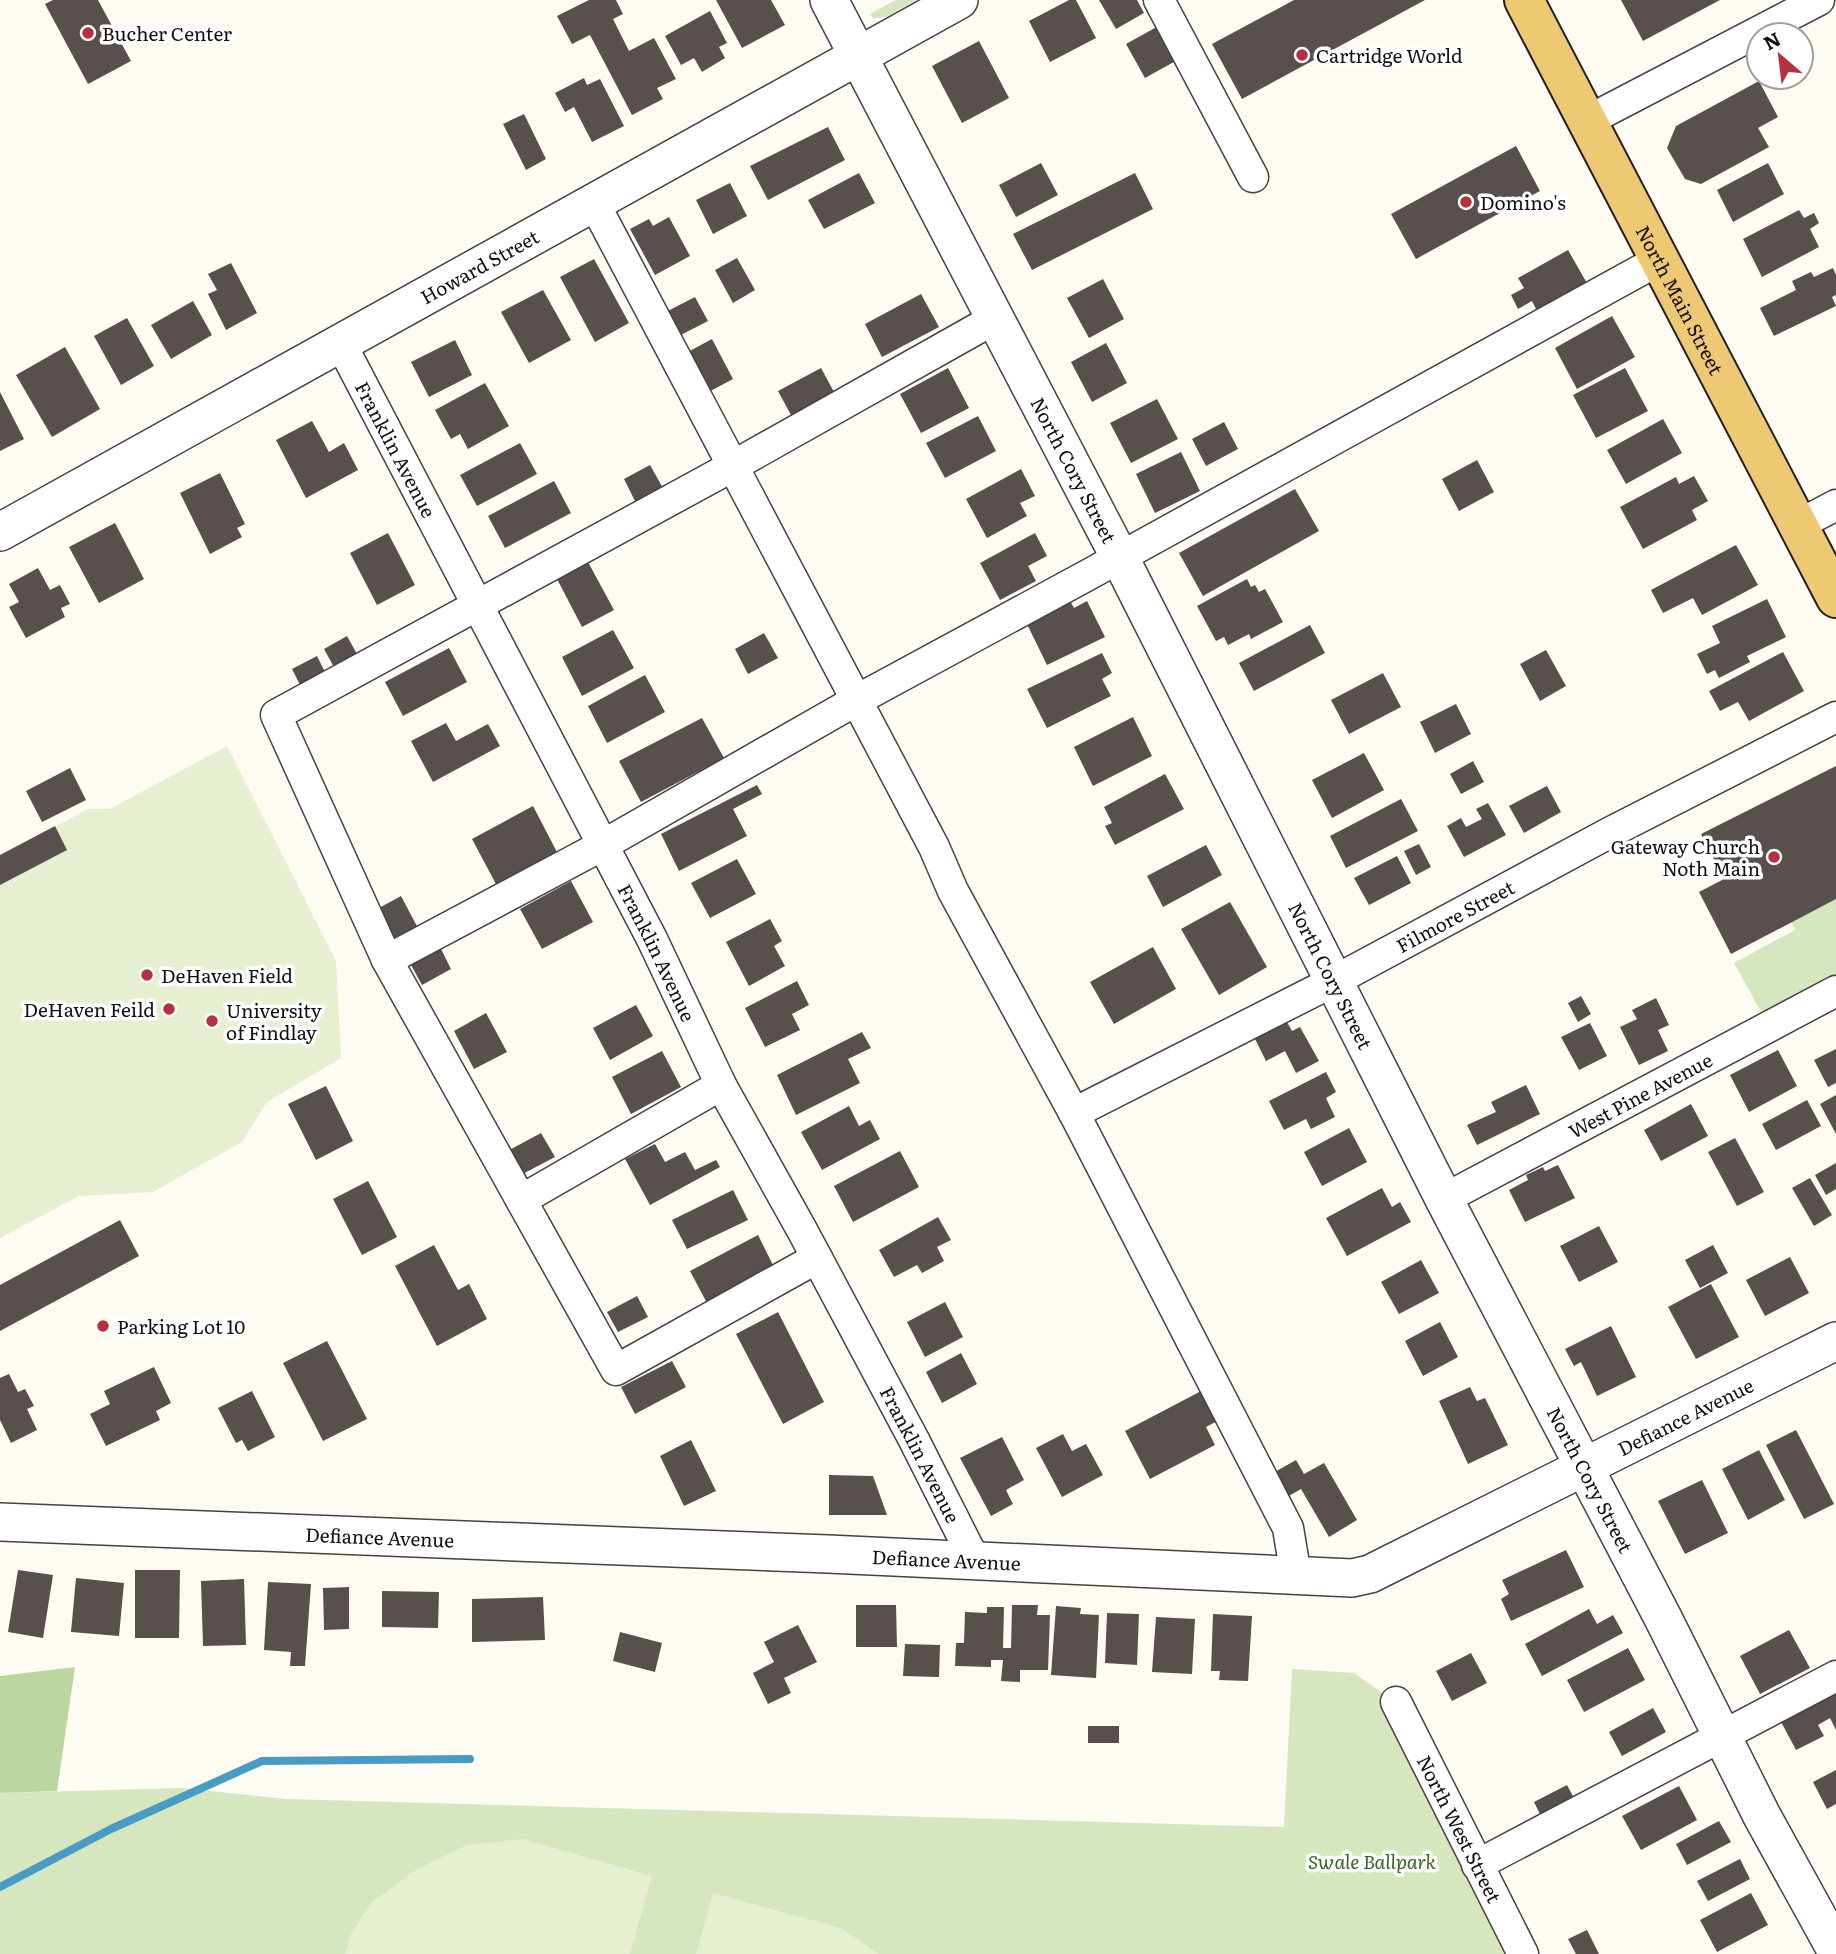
<svg xmlns="http://www.w3.org/2000/svg" width="1836" height="1954" font-family="Literata,serif">
<style>
.green{fill:#d6e7bf}
.forest{fill:#bcd69f}
.pitch{fill:#e6efd0}
.lines{fill:none;stroke-linecap:round;stroke-linejoin:round}
.stream{stroke:#489bc4;stroke-width:8}
.building{fill:#58504d}
.minor-casing{stroke:#434343;stroke-width:33}
.tertiary-casing{stroke:#434343;stroke-width:40}
.primary-casing{stroke:#212121;stroke-width:42}
.minor{stroke:#fff;stroke-width:30}
.tertiary{stroke:#fff;stroke-width:37}
.primary{stroke:#eec873;stroke-width:38}
.poi-dot{fill:#b63140;stroke:#fff;stroke-width:2.5}
.labels{text-anchor:middle;dominant-baseline:central;stroke-width:7;stroke-linejoin:round;paint-order:stroke}
.poi-label{font-size:19px;fill:#101010;stroke:#fff;text-anchor:start}
.street-label{font-size:19px;fill:#101010;stroke:#fff}
.park-label{font-size:19px;font-style:italic;fill:#356424;stroke:#fff}
</style>
<rect width="100%" height="100%" fill="#fefbf3"/>
<g class="green">
<polygon points="896,0 916,0 888,16 873,19 870,14"/>
<polygon points="1836,899 1836,981 1773,1013 1761,1012 1734,963 1795,930 1791,922"/>
<polygon points="1292,1669 1354,1673 1396,1702 1523,1954 0,1954 0,1793 181,1788 286,1799 1284,1827"/>
</g>
<polygon class="forest" points="75,1667 57,1791 0,1793 0,1676"/>
<g class="pitch">
<polygon points="227,746 336,961 341,1058 267,1102 242,1142 153,1192 79,1196 0,1238 0,857 88,809 110,809"/>
<polygon points="523,1839 652,1876 630,1954 345,1954 351,1934 371,1903 416,1870 467,1845"/>
<polygon points="713,1893 841,1928 879,1954 696,1954"/>
</g>
<g class="lines">
<polyline class="stream" points="0,1887 111,1829 262,1761 470,1759"/>
</g>
<g class="building">
<polygon points="53,0 98,0 131,61 88,84 45,4"/>
<polygon points="589,0 616,0 623,14 613,19 629,51 654,38 676,79 657,88 663,99 632,115 590,35 572,44 557,16"/>
<polygon points="716,0 771,0 785,25 742,48"/>
<polygon points="1069,0 1076,0 1096,38 1050,62 1029,21"/>
<polygon points="1099,0 1137,0 1144,13 1116,29"/>
<polygon points="1294,0 1425,0 1242,99 1212,44"/>
<polygon points="1621,0 1720,0 1643,41"/>
<polygon points="710,11 727,43 719,47 725,58 702,72 694,58 681,65 665,36"/>
<polygon points="1162,24 1181,58 1145,78 1126,44"/>
<polygon points="979,41 1009,98 962,123 932,66"/>
<polygon points="584,78 587,85 600,79 624,126 592,142 574,107 565,112 555,93"/>
<polygon points="1759,81 1778,117 1758,128 1769,147 1701,184 1685,179 1667,148 1676,126"/>
<polygon points="524,114 546,159 526,170 503,124"/>
<polygon points="828,127 845,160 768,200 750,166"/>
<polygon points="1516,146 1540,191 1416,259 1391,214"/>
<polygon points="1041,163 1058,195 1016,217 999,185"/>
<polygon points="1768,163 1784,194 1733,222 1717,190"/>
<polygon points="859,173 875,203 824,229 808,200"/>
<polygon points="1135,173 1153,209 1032,270 1013,234"/>
<polygon points="730,183 747,216 713,234 696,200"/>
<polygon points="1799,210 1804,218 1814,213 1819,223 1810,229 1819,247 1762,277 1743,239"/>
<polygon points="669,217 690,256 655,275 630,229 649,219 653,226"/>
<polygon points="1568,250 1588,285 1538,313 1532,301 1518,309 1511,295 1524,288 1518,278"/>
<polygon points="737,258 755,290 733,303 715,270"/>
<polygon points="594,259 629,323 595,342 560,277"/>
<polygon points="231,263 257,313 226,330 208,294 217,290 208,274"/>
<polygon points="1833,268 1836,275 1836,295 1832,297 1836,306 1774,336 1760,308 1796,290 1792,281 1811,272 1814,277"/>
<polygon points="1103,279 1124,319 1089,338 1067,298"/>
<polygon points="543,290 571,340 529,363 501,312"/>
<polygon points="921,294 939,327 882,357 865,324"/>
<polygon points="695,297 708,321 675,338 662,314"/>
<polygon points="193,301 212,335 171,359 151,325"/>
<polygon points="1612,316 1635,357 1577,389 1555,348"/>
<polygon points="127,318 154,366 121,385 94,336"/>
<polygon points="712,339 733,379 705,394 684,354"/>
<polygon points="455,340 472,375 429,397 411,362"/>
<polygon points="1106,343 1127,383 1092,402 1071,362"/>
<polygon points="65,347 100,409 52,437 16,375"/>
<polygon points="821,368 834,392 791,415 778,391"/>
<polygon points="948,368 969,408 921,433 900,394"/>
<polygon points="1625,368 1648,411 1596,438 1573,395"/>
<polygon points="485,383 509,426 468,449 460,434 451,439 435,410"/>
<polygon points="0,392 24,439 0,451"/>
<polygon points="1157,399 1178,439 1131,463 1110,423"/>
<polygon points="978,416 996,451 945,478 926,443"/>
<polygon points="1663,419 1682,453 1626,484 1607,450"/>
<polygon points="312,421 329,452 344,443 358,470 306,498 276,440"/>
<polygon points="1224,422 1238,449 1206,466 1192,439"/>
<polygon points="520,443 537,474 477,506 460,475"/>
<polygon points="1181,452 1200,491 1155,513 1136,474"/>
<polygon points="1477,460 1494,492 1459,511 1442,479"/>
<polygon points="650,465 664,490 637,505 624,479"/>
<polygon points="1021,469 1035,496 1020,503 1027,516 987,538 966,499"/>
<polygon points="220,473 245,524 237,528 242,537 210,554 180,493"/>
<polygon points="1694,476 1708,501 1692,510 1697,520 1643,549 1620,507 1676,477 1679,484"/>
<polygon points="554,481 571,513 505,548 488,516"/>
<polygon points="1295,489 1319,531 1203,596 1179,553"/>
<polygon points="115,523 144,579 99,603 69,547"/>
<polygon points="388,533 415,585 377,605 350,553"/>
<polygon points="1035,533 1047,556 1028,566 1036,581 1000,600 980,563"/>
<polygon points="1736,545 1758,585 1702,615 1693,598 1663,613 1651,590"/>
<polygon points="588,562 614,610 582,627 557,579"/>
<polygon points="38,568 50,590 60,585 70,604 61,608 65,617 26,638 9,607 19,602 9,584"/>
<polygon points="1247,579 1251,587 1255,585 1259,592 1265,589 1283,622 1251,639 1249,634 1228,645 1224,637 1216,641 1197,606"/>
<polygon points="1767,599 1786,637 1747,656 1750,662 1719,678 1715,670 1707,674 1697,654 1720,643 1712,626"/>
<polygon points="1070,601 1074,608 1087,601 1105,637 1047,665 1026,622"/>
<polygon points="1310,625 1325,653 1254,691 1239,663"/>
<polygon points="613,630 634,668 582,696 562,657"/>
<polygon points="764,633 778,658 748,674 735,649"/>
<polygon points="347,636 358,656 335,669 324,649"/>
<polygon points="449,648 467,682 403,716 385,682"/>
<polygon points="1546,650 1566,686 1540,701 1520,664"/>
<polygon points="1783,652 1804,691 1749,721 1738,702 1720,711 1709,691"/>
<polygon points="1102,653 1112,673 1102,679 1111,696 1047,728 1027,689"/>
<polygon points="317,656 326,674 301,687 292,669"/>
<polygon points="1383,673 1401,707 1349,734 1331,700"/>
<polygon points="645,675 665,712 607,743 588,706"/>
<polygon points="1456,704 1471,734 1435,753 1420,722"/>
<polygon points="1133,717 1152,756 1093,786 1074,747"/>
<polygon points="702,718 724,758 641,802 619,761"/>
<polygon points="446,723 456,741 488,724 500,746 433,782 411,741"/>
<polygon points="1364,753 1384,790 1332,818 1312,780"/>
<polygon points="1473,761 1484,782 1461,794 1450,774"/>
<polygon points="1836,766 1836,899 1731,954 1699,892 1724,879 1701,834"/>
<polygon points="70,768 86,800 42,822 26,791"/>
<polygon points="1165,774 1184,809 1115,845 1105,826 1112,823 1104,807"/>
<polygon points="757,785 762,794 733,809 747,836 679,871 661,834"/>
<polygon points="1547,786 1561,812 1524,833 1509,806"/>
<polygon points="1401,799 1418,831 1346,868 1330,836"/>
<polygon points="1488,803 1506,835 1464,857 1447,826 1461,818 1466,827 1482,819 1476,809"/>
<polygon points="533,806 558,854 497,886 472,839"/>
<polygon points="55,826 67,850 0,885 0,855"/>
<polygon points="1419,844 1431,867 1416,875 1404,851"/>
<polygon points="1206,845 1222,875 1163,907 1147,876"/>
<polygon points="1397,856 1411,883 1369,905 1354,878"/>
<polygon points="737,859 756,894 710,918 691,883"/>
<polygon points="571,881 593,922 542,949 520,909"/>
<polygon points="401,896 419,930 397,942 379,908"/>
<polygon points="1230,902 1267,967 1219,995 1181,929"/>
<polygon points="770,919 782,941 774,946 785,966 749,986 726,942"/>
<polygon points="1153,947 1176,989 1114,1024 1090,982"/>
<polygon points="441,949 451,969 422,985 411,965"/>
<polygon points="797,981 809,1005 792,1014 800,1030 765,1047 745,1008"/>
<polygon points="1581,996 1591,1014 1578,1022 1568,1003"/>
<polygon points="1656,998 1669,1025 1658,1030 1668,1051 1639,1065 1620,1027 1637,1019 1632,1010"/>
<polygon points="636,1005 653,1036 610,1060 593,1028"/>
<polygon points="486,1013 507,1052 474,1069 454,1031"/>
<polygon points="1287,1022 1292,1031 1300,1027 1319,1061 1296,1073 1285,1051 1266,1061 1255,1039"/>
<polygon points="1590,1023 1607,1056 1579,1070 1561,1037"/>
<polygon points="862,1032 871,1048 848,1059 860,1083 796,1115 777,1075"/>
<polygon points="1836,1049 1836,1083 1828,1087 1814,1060"/>
<polygon points="1778,1050 1797,1086 1749,1112 1730,1075"/>
<polygon points="662,1051 681,1087 631,1114 612,1077"/>
<polygon points="1326,1072 1336,1092 1326,1098 1335,1117 1311,1129 1306,1119 1284,1130 1269,1101"/>
<polygon points="1526,1085 1540,1114 1477,1145 1467,1125 1496,1112 1491,1102"/>
<polygon points="326,1086 353,1141 316,1160 288,1104"/>
<polygon points="1836,1095 1836,1134 1820,1104"/>
<polygon points="1807,1100 1821,1126 1776,1150 1762,1124"/>
<polygon points="1691,1104 1708,1136 1661,1161 1644,1130"/>
<polygon points="849,1106 859,1126 870,1120 880,1139 822,1170 801,1132"/>
<polygon points="1349,1128 1367,1162 1322,1186 1304,1152"/>
<polygon points="541,1133 555,1157 515,1178 502,1154"/>
<polygon points="1735,1138 1764,1192 1737,1206 1708,1152"/>
<polygon points="655,1144 665,1162 685,1152 695,1170 716,1160 720,1167 650,1205 625,1159"/>
<polygon points="900,1151 919,1187 853,1222 834,1186"/>
<polygon points="1836,1163 1836,1189 1826,1195 1815,1175"/>
<polygon points="1558,1165 1575,1198 1525,1222 1509,1190 1528,1180 1526,1175 1543,1167 1545,1171"/>
<polygon points="1810,1178 1832,1215 1814,1226 1792,1188"/>
<polygon points="368,1181 397,1237 362,1255 333,1199"/>
<polygon points="1382,1188 1392,1207 1400,1202 1411,1222 1347,1256 1326,1218"/>
<polygon points="733,1190 748,1220 687,1249 672,1220"/>
<polygon points="938,1217 951,1240 937,1247 944,1261 922,1273 917,1265 894,1277 879,1250"/>
<polygon points="120,1220 139,1256 0,1331 0,1285"/>
<polygon points="1599,1226 1618,1262 1579,1282 1560,1246"/>
<polygon points="758,1235 775,1269 708,1305 690,1271"/>
<polygon points="434,1245 458,1290 469,1284 487,1319 437,1346 395,1266"/>
<polygon points="1713,1245 1728,1273 1700,1288 1685,1260"/>
<polygon points="1790,1257 1809,1293 1765,1316 1746,1280"/>
<polygon points="1421,1260 1439,1293 1399,1314 1381,1282"/>
<polygon points="1711,1284 1739,1337 1696,1359 1668,1307"/>
<polygon points="637,1296 648,1317 618,1332 607,1312"/>
<polygon points="945,1302 963,1337 925,1357 907,1322"/>
<polygon points="778,1312 824,1402 783,1424 736,1334"/>
<polygon points="1440,1322 1458,1357 1423,1376 1405,1341"/>
<polygon points="1611,1326 1636,1377 1597,1396 1581,1362 1574,1366 1565,1349"/>
<polygon points="327,1341 367,1419 323,1441 283,1363"/>
<polygon points="961,1353 977,1384 942,1403 926,1372"/>
<polygon points="672,1361 686,1387 635,1414 621,1387"/>
<polygon points="154,1367 171,1403 156,1411 160,1420 106,1446 90,1414 110,1404 104,1391"/>
<polygon points="9,1374 18,1392 25,1389 34,1406 27,1409 37,1430 11,1443 0,1420 0,1378"/>
<polygon points="1470,1387 1477,1401 1485,1398 1508,1445 1468,1464 1439,1401"/>
<polygon points="1205,1389 1221,1419 1206,1427 1215,1445 1150,1479 1125,1431"/>
<polygon points="252,1391 275,1437 248,1451 242,1440 236,1443 218,1408"/>
<polygon points="1796,1430 1834,1504 1804,1519 1766,1445"/>
<polygon points="1063,1434 1072,1451 1086,1444 1103,1475 1062,1497 1036,1448"/>
<polygon points="1002,1437 1024,1480 1006,1490 1013,1504 991,1516 960,1458"/>
<polygon points="691,1440 716,1491 684,1506 660,1456"/>
<polygon points="1759,1450 1785,1500 1748,1520 1722,1469"/>
<polygon points="1296,1460 1304,1474 1324,1463 1357,1520 1329,1537 1301,1489 1280,1501 1266,1477"/>
<polygon points="829,1475 873,1476 887,1515 829,1515"/>
<polygon points="1702,1480 1728,1533 1685,1554 1658,1501"/>
<polygon points="1566,1550 1584,1587 1511,1621 1501,1599 1509,1594 1502,1580"/>
<polygon points="18,1570 53,1575 43,1638 8,1632"/>
<polygon points="135,1570 180,1570 179,1638 135,1638"/>
<polygon points="76,1578 124,1583 119,1636 71,1632"/>
<polygon points="244,1579 246,1645 203,1646 201,1581"/>
<polygon points="268,1582 311,1584 305,1666 290,1666 291,1652 264,1650"/>
<polygon points="349,1587 349,1629 324,1630 323,1588"/>
<polygon points="382,1591 439,1592 438,1628 382,1627"/>
<polygon points="543,1597 545,1640 472,1642 472,1599"/>
<polygon points="856,1605 896,1605 897,1647 856,1647"/>
<polygon points="1012,1605 1038,1605 1037,1615 1050,1615 1048,1670 1020,1670 1020,1682 1001,1681 1003,1660 991,1660 991,1667 955,1666 956,1643 964,1643 965,1612 987,1613 987,1607 1004,1607 1003,1648 1011,1648"/>
<polygon points="1056,1606 1081,1608 1080,1614 1099,1615 1096,1678 1051,1675"/>
<polygon points="1589,1609 1597,1624 1613,1615 1623,1633 1542,1676 1525,1644"/>
<polygon points="1107,1613 1139,1614 1137,1665 1105,1663"/>
<polygon points="1213,1614 1252,1616 1248,1681 1219,1680 1220,1671 1211,1671"/>
<polygon points="1156,1617 1195,1619 1192,1674 1152,1672"/>
<polygon points="798,1625 817,1662 784,1678 791,1693 768,1704 753,1673 774,1662 764,1642"/>
<polygon points="1789,1630 1810,1668 1760,1694 1740,1656"/>
<polygon points="620,1632 662,1643 655,1672 613,1661"/>
<polygon points="905,1644 940,1645 939,1677 903,1676"/>
<polygon points="1628,1648 1645,1680 1584,1712 1567,1680"/>
<polygon points="1471,1653 1487,1683 1452,1701 1436,1671"/>
<polygon points="1836,1689 1836,1730 1830,1718 1818,1725 1824,1736 1796,1750 1779,1718"/>
<polygon points="1653,1708 1666,1732 1622,1756 1609,1732"/>
<rect x="1088" y="1726" width="31" height="17"/>
<polygon points="1836,1770 1836,1804 1827,1809 1813,1782"/>
<polygon points="1567,1785 1575,1800 1542,1818 1534,1802"/>
<polygon points="1679,1786 1697,1820 1641,1850 1622,1816"/>
<polygon points="1719,1821 1731,1842 1687,1865 1676,1844"/>
<polygon points="1740,1859 1750,1879 1708,1901 1697,1881"/>
<polygon points="1751,1893 1768,1925 1717,1952 1700,1920"/>
<polygon points="1587,1930 1599,1954 1576,1954 1568,1939"/>
</g>
<g class="lines">
<g class="minor-casing">
<g id="minor">
<polyline points="1159,0 1253,177"/>
<polyline points="1587,121 1819,0"/>
<polyline points="594,203 934,847 953,891 1074,1113 1288,1528 1296,1576"/>
<path id="s1" d="M340 342 652 939 721 1085 802 1230 914 1440 975 1561"/>
<polyline points="1798,525 1836,505"/>
<polyline points="387,960 603,845 857,700 1086,576 1659,260"/>
<path id="s2" d="M1074 1113 1334 981 1609 833 1836 717"/>
<path id="s3" d="M1444 1199 1836 991"/>
<polyline points="521,1200 721,1085"/>
<polyline points="817,1258 616,1370 387,960 276,715 733,466 996,318"/>
<path id="s4" d="M1396 1702 1523 1954"/>
<polyline points="1477,1865 1836,1676"/>
</g>
</g>
<g class="tertiary-casing">
<g id="tertiary">
<path id="s5" d="M829 0 1120 558 1444 1199 1663 1618 1762 1816 1836 1950"/>
<path id="s6" d="M0 532 959 0"/>
<path id="s7" d="M0 1522 828 1554 1352 1578 1370 1574 1836 1341"/>
</g>
</g>
<g class="primary-casing">
<g id="primary">
<path id="s8" d="M1524 0 1836 598"/>
</g>
</g>
<use href="#minor" class="minor"/>
<use href="#tertiary" class="tertiary"/>
<use href="#primary" class="primary"/>
</g>
<g class="poi-dot">
<circle cx="88" cy="33" r="7"/>
<circle cx="1302" cy="55" r="7"/>
<circle cx="1466" cy="202" r="7"/>
<circle cx="1774" cy="857" r="7"/>
<circle cx="147" cy="975" r="7"/>
<circle cx="169" cy="1009" r="7"/>
<circle cx="212" cy="1021" r="7"/>
<circle cx="103" cy="1326" r="7"/>
</g>
<g class="labels">
<g class="poi-label">
<text x="102" y="33">Bucher Center</text>
<text x="1316" y="55">Cartridge World</text>
<text x="1480" y="202">Domino's</text>
<text x="1760" y="846" text-anchor="end">Gateway Church<tspan x="1760" dy="22">Noth Main</tspan></text>
<text x="161" y="975">DeHaven Field</text>
<text x="155" y="1009" text-anchor="end">DeHaven Feild</text>
<text x="226" y="1010">University<tspan x="226" dy="22">of Findlay</tspan></text>
<text x="117" y="1326">Parking Lot 10</text>
</g>
<g class="street-label">
<text stroke="none"><textPath href="#s6" startOffset="548">Howard Street</textPath></text>
<text stroke="none"><textPath href="#s8" startOffset="338">North Main Street</textPath></text>
<text stroke="none"><textPath href="#s1" startOffset="121">Franklin Avenue</textPath></text>
<text stroke="none"><textPath href="#s5" startOffset="530">North Cory Street</textPath></text>
<text stroke="none"><textPath href="#s2" startOffset="429">Filmore Street</textPath></text>
<text stroke="none"><textPath href="#s1" startOffset="688">Franklin Avenue</textPath></text>
<text stroke="none"><textPath href="#s5" startOffset="1097">North Cory Street</textPath></text>
<text stroke="none"><textPath href="#s3" startOffset="222">West Pine Avenue</textPath></text>
<text stroke="none"><textPath href="#s7" startOffset="1724">Defiance Avenue</textPath></text>
<text stroke="none"><textPath href="#s1" startOffset="1255">Franklin Avenue</textPath></text>
<text stroke="none"><textPath href="#s5" startOffset="1664">North Cory Street</textPath></text>
<text stroke="none"><textPath href="#s7" startOffset="380">Defiance Avenue</textPath></text>
<text stroke="none"><textPath href="#s7" startOffset="947">Defiance Avenue</textPath></text>
<text stroke="none"><textPath href="#s4" startOffset="142">North West Street</textPath></text>
</g>
<g class="park-label">
<text x="1372" y="1861">Swale Ballpark</text>
</g>
</g>
<g transform="translate(1780 56) rotate(332)"><circle r="33" fill="#ffffff" stroke="#9f9f9f" stroke-width="2"/>
<path d="M0-5L12 26L0 18L-12 26Z" fill="#b63140"/>
<text y="-10" font-size="19" font-weight="bold" text-anchor="middle" fill="#101010">N</text>
</g>
</svg>
